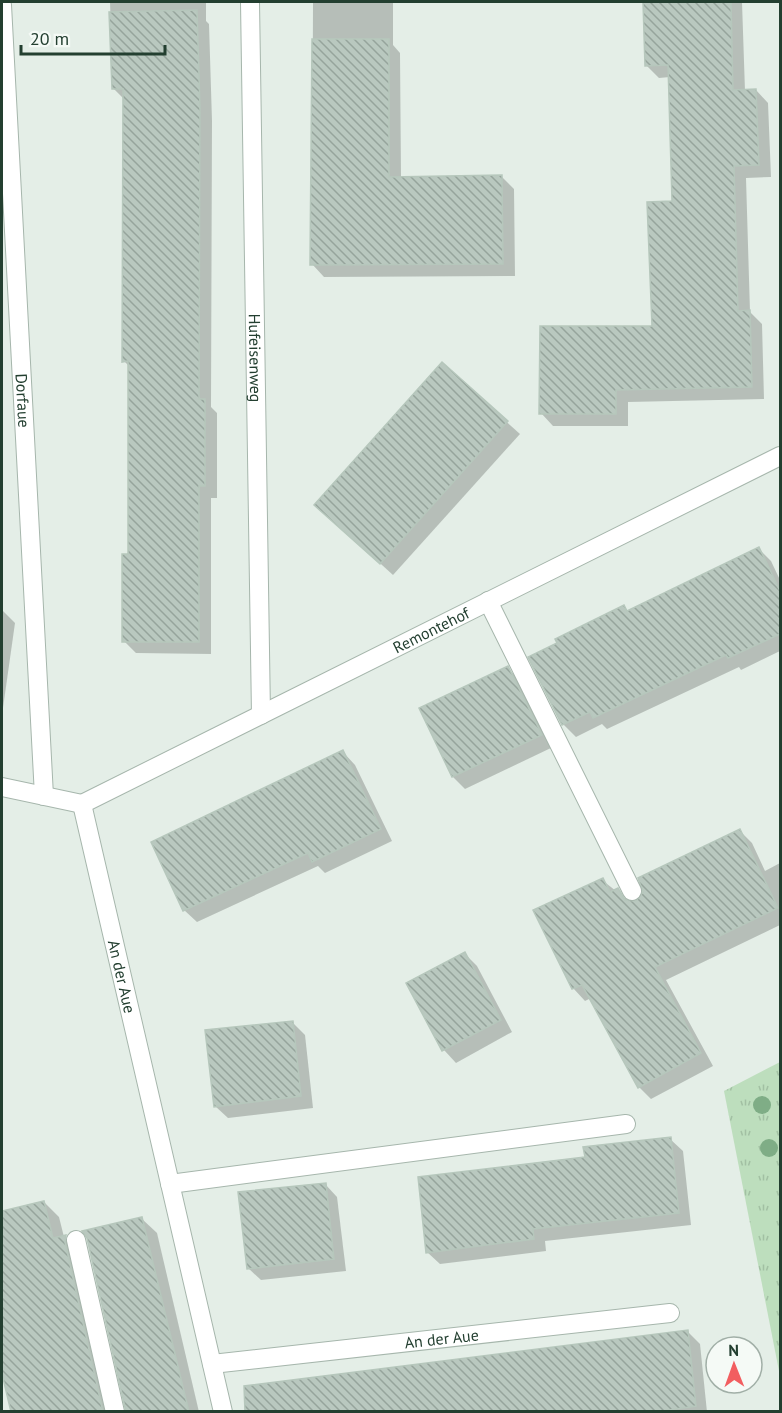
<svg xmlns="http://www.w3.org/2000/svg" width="782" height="1413" font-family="'PT Sans',sans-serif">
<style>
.park{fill:url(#park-tufts)}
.shadow{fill:#0003}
.building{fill:url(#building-back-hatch);stroke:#b6c7bc;stroke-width:1.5}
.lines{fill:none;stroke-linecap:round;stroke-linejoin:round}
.lane-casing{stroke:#a6b6ac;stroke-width:20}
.street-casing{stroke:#a6b6ac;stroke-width:20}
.lane{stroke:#fff;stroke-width:18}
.street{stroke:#fff;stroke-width:18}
.tree{fill:#7fad86}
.labels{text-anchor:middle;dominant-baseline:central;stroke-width:5;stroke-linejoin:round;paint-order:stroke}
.street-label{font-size:16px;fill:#233f30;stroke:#f5faf6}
</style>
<defs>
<pattern id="park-tufts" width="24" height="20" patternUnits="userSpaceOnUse" patternTransform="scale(1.5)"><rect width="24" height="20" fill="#bddebd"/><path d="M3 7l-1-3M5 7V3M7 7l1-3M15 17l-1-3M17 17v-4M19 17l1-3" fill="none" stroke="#a2c0a3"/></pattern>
<pattern id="building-back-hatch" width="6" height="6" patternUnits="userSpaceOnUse" patternTransform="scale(1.5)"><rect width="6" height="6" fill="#b9c8bf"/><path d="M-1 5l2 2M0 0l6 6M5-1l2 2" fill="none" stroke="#96a49c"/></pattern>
</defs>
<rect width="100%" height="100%" fill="#e4eee7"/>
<polygon class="park" points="780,1062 780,1376 724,1091"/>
<g class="shadow">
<polygon points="110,2 206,2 206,21 209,24 212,121 211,407 217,413 217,498 211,498 211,654 136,653 124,641 130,555 130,367 124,361 125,100 113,88"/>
<polygon points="313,2 393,2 393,45 400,53 401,178 502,177 514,189 515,276 324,277 312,264"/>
<polygon points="644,2 742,2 745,91 756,90 768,103 771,177 746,178 750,312 762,324 764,399 628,402 628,426 553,426 541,413 653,328 674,203 670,77 659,78 646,65"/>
<polygon points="442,364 520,434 393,575 316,505"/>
<polygon points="759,549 771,561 780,580 780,651 741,670 739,667 607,729 602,724 576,737 563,724 624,607 628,611"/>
<polygon points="2,610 15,623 2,715"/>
<polygon points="507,668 520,680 553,747 465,789 453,777 421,709"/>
<polygon points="343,752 355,765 392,841 325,873 318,866 197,922 184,910"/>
<polygon points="740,831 752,843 765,871 780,863 780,925 666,980 713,1066 651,1099 639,1087 591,998 585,1001 573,988 602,880 630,902 637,903"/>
<polygon points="465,954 477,966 512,1032 456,1063 444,1050 408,984"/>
<polygon points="292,1022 305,1035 313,1108 228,1118 215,1106"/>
<polygon points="670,1139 683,1151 691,1225 545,1241 546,1251 440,1264 427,1252 586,1158"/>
<polygon points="325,1184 337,1197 346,1271 261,1280 248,1268"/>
<polygon points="44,1202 59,1217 64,1237 81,1251 114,1412 12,1412 2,1368 2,1213"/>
<polygon points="141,1218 157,1233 199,1412 127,1412"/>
<polygon points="688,1332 700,1344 707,1412 288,1412"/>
</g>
<g class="building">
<polygon points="643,2 731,2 733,90 756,89 759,165 734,166 738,311 750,310 752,387 616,390 616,414 539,414 540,326 652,326 647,202 672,201 668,65 645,66"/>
<polygon points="197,10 200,108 199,399 205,399 205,486 199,486 199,642 122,642 122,554 128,554 128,361 122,362 123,89 112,89 109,12"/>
<polygon points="312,39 389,39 389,177 502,175 503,264 310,265"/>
<polygon points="442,362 508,421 380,564 314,505"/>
<polygon points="759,547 780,591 780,634 728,658 726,655 593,718 590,712 562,725 528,657 557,643 555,639 624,605 627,611"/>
<polygon points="508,666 542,735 452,777 419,708"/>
<polygon points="343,750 381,829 312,862 308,853 183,911 151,842"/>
<polygon points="740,829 778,908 655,967 701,1053 638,1088 582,985 572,989 533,910 603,878 610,892 618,888 625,900 636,901 643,892 638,878"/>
<polygon points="465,952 501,1020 442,1051 406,983"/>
<polygon points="293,1021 301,1096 214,1107 205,1030"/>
<polygon points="671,1137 679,1213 533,1229 534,1239 426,1253 418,1177 585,1157 583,1147"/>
<polygon points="326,1183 334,1259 247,1269 238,1192"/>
<polygon points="44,1201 53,1238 66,1235 65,1242 103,1412 11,1412 2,1374 2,1211"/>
<polygon points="142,1217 189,1412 126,1412 87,1238 82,1231"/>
<polygon points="688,1330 696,1406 655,1412 245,1412 244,1386"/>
</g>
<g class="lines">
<g class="lane-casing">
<g id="lane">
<polyline points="488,601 632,891"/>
<polyline points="76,1240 115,1412"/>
</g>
</g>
<g class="street-casing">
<g id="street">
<path id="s1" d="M250 2 261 715"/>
<path id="s2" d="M2 5 44 796"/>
<polyline points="2,787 82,804"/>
<path id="s3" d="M82 804 780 456"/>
<path id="s4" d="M82 804 223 1412"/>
<polyline points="170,1184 626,1124"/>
<path id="s5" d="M212 1364 670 1313"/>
</g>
</g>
<use href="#lane" class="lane"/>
<use href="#street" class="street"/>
</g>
<g class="tree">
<circle cx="762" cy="1105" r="9"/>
<circle cx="769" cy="1148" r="9"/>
</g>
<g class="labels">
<g class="street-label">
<text stroke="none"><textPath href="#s1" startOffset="356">Hufeisenweg</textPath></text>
<text stroke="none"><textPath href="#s2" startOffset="396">Dorfaue</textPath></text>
<text stroke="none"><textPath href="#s3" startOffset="390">Remontehof</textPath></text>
<text stroke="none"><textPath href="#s4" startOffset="177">An der Aue</textPath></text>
<text stroke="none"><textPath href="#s5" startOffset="231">An der Aue</textPath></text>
</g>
</g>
<rect width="782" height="1413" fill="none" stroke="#233f30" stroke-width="6"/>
<g transform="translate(734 1365) rotate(359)"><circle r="28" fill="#f5faf6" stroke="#a1afa7" stroke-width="1.5"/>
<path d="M0-4.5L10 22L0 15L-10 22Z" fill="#f25e60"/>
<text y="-9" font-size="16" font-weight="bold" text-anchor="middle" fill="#233f30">N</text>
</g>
<path d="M21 45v9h144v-9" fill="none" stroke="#233f30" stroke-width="3"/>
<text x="30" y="45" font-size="18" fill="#233f30" stroke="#f5faf6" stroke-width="4.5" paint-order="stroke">20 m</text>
</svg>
